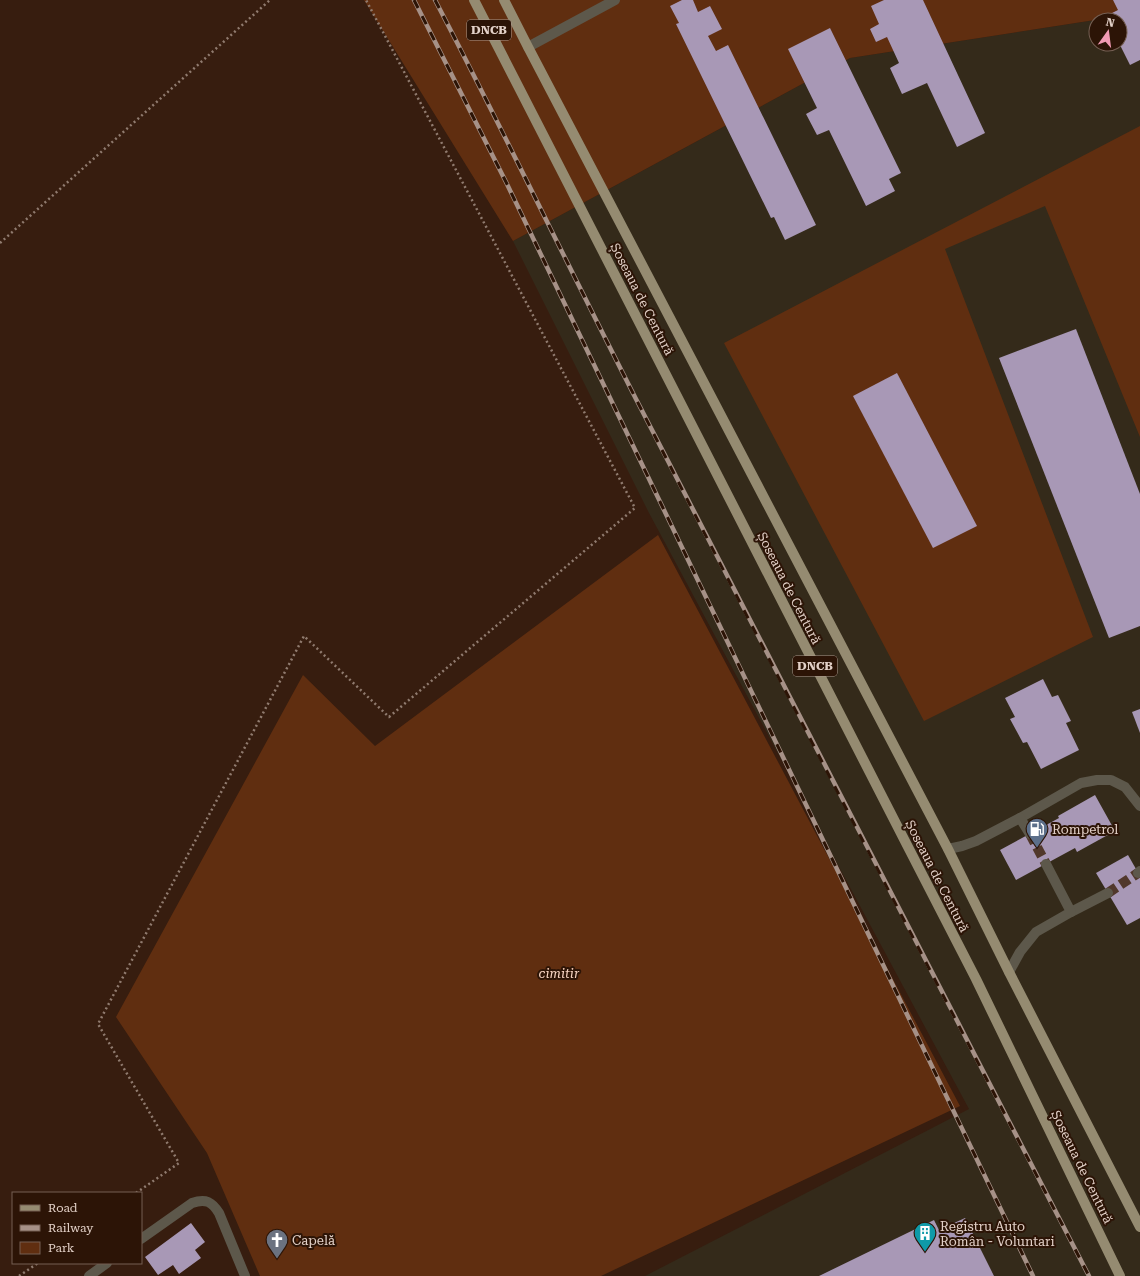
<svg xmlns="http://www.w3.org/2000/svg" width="1140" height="1276" font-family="'Roboto Serif',serif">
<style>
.industrial{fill:#342a1a;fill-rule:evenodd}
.green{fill:#602e10}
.building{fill:#a898b6}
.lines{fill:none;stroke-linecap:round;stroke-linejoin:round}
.minor-tunnel{stroke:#51382b;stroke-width:10;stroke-dasharray:10 5;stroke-linecap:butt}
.path{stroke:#907b6f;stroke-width:2.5;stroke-dasharray:2 3;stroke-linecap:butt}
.minor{stroke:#5d584b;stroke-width:10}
.major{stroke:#958b71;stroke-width:10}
.rail-casing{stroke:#a69187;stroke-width:4.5}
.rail{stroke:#2c1406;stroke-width:3;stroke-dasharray:9;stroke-linecap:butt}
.labels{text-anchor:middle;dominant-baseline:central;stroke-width:4;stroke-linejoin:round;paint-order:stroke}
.shield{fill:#2c1406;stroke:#ab988d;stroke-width:1}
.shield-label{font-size:12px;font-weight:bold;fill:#e2d0c7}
.street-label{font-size:13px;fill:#e2d0c7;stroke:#2c1406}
.poi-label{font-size:13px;fill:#e2d0c7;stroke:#2c1406;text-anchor:start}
.park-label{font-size:13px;font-style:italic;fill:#f7d4c2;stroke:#2c1406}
</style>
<rect width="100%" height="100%" fill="#371d0f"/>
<path class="industrial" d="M1140 13V1276H645L969 1109 649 513 513 241 850 58ZM1096 20H1120V44H1096Z"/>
<g class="green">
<polygon points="364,0 1140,0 1140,13 850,58 513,241"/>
<polygon points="1140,126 1140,437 1045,206 945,249 1093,637 924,721 724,343"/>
<polygon points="658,535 960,1106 601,1276 260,1276 207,1153 116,1017 303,675 375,746"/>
</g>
<g class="building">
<polygon points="682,0 693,0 698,12 710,6 722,29 708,36 716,51 728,45 816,225 785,240 774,217 771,218 676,24 679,23 670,6"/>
<polygon points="884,0 923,0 985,133 957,147 927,83 902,94 890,68 899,63 887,37 876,42 870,29 879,24 871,6"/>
<polygon points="1113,0 1140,0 1140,60 1130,65 1120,45 1120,20 1108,20 1106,16 1118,10"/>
<polygon points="830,28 901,173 889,179 895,191 866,206 829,130 817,135 806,114 817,108 788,49"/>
<polygon points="1076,329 1140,494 1140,626 1109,638 999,358"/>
<polygon points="897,373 977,526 933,548 853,396"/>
<polygon points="1043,679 1052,697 1058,695 1071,721 1066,723 1079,750 1041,769 1027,742 1023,743 1010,719 1015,717 1005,698"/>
<polygon points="1140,709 1140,733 1132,712"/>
<polygon points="1095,795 1115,831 1077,852 1075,848 1016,880 1000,850 1059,818 1058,816"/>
<polygon points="1128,855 1140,876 1140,918 1127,925 1096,873"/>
<polygon points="965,1218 994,1276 819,1276 934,1220 939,1230"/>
<polygon points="191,1223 205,1242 195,1250 201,1258 179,1274 173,1265 158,1275 145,1257"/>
</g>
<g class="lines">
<g class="minor-tunnel">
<polyline points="1030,834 1046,864"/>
<polyline points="1108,893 1138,873"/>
</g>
<g class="path">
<polyline points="0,243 270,0"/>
<polyline points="136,1193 179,1163 98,1024 304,636 389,717 635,508 366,0"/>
<polyline points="19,1276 38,1263"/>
</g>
<g class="minor">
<polyline points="528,47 615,0"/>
<polyline points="1020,818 1081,783 1097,780 1111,780 1125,787 1140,806"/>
<polyline points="948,849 962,846 976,841 1020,818 1030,834"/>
<polyline points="1138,873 1140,871"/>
<polyline points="1071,912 1108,893"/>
<polyline points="1009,972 1020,952 1036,932 1071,912 1046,864"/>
<path d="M141 1239 192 1203C206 1198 212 1202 219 1213L245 1276"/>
<polyline points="89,1276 107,1263"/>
</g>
<g class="major">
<polyline points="474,0 907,845 976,979 1120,1276"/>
<polyline points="504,0 528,47 948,849 1009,972 1140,1227"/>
</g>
<g class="rail-casing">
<g id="rail">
<polyline points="414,0 506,182 1033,1276"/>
<path d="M435 0C504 132 568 266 636 399 785 692 937 984 1089 1276"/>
</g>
</g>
<use href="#rail" class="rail"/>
</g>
<defs>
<g id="fuel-pin" transform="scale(1.15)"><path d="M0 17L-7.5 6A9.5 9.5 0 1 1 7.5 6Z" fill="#5c6f8a" stroke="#2c1406"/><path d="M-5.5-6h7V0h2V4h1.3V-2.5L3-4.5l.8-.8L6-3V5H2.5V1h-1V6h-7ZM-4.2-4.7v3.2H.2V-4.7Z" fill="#fff"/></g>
<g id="building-pin" transform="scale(1.15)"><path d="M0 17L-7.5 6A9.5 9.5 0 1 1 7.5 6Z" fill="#0f9aa8" stroke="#2c1406"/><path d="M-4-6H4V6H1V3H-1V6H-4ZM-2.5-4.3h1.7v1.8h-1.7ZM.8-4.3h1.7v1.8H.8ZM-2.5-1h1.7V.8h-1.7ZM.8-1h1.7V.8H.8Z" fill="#fff"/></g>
<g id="church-pin" transform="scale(1.15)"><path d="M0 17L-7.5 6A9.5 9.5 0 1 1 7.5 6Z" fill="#6b7280" stroke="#2c1406"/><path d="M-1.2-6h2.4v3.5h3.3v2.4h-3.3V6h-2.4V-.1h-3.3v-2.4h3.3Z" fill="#fff"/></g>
</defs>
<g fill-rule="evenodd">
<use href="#fuel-pin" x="1037" y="829"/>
<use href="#building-pin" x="925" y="1233"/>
<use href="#church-pin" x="277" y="1240"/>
</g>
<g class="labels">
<g class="shield">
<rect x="467" y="20" width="44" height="20" rx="3"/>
<rect x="793" y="656" width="44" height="20" rx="3"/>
</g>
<g class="shield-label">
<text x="489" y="30">DNCB</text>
<text x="815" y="666">DNCB</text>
</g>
<g class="street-label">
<text transform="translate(642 299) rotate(63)">Șoseaua de Centură</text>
<text transform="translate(789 588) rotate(63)">Șoseaua de Centură</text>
<text transform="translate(937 876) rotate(63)">Șoseaua de Centură</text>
<text transform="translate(1082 1167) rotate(64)">Șoseaua de Centură</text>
</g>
<g class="poi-label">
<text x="1052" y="829">Rompetrol</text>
<text x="940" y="1226">Registru Auto<tspan x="940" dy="15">Român - Voluntari</tspan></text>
<text x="292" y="1240">Capelă</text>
</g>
<g class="park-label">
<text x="559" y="973">cimitir</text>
</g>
</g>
<rect x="12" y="1192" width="130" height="72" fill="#2c1406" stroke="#755f53"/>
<rect x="20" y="1205" width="20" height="6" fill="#958b71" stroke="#755f53"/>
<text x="48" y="1212" font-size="12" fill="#e2d0c7">Road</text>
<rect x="20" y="1225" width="20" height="6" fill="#a69187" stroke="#755f53"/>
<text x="48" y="1232" font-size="12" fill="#e2d0c7">Railway</text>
<rect x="20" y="1242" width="20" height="12" fill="#602e10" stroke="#755f53"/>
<text x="48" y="1252" font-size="12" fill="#e2d0c7">Park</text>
<g transform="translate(1108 32) rotate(14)"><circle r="19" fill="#2c1406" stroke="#755f53"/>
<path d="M0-3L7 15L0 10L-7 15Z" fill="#f19ab3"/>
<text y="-6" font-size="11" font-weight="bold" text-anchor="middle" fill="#e2d0c7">N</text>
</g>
</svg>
